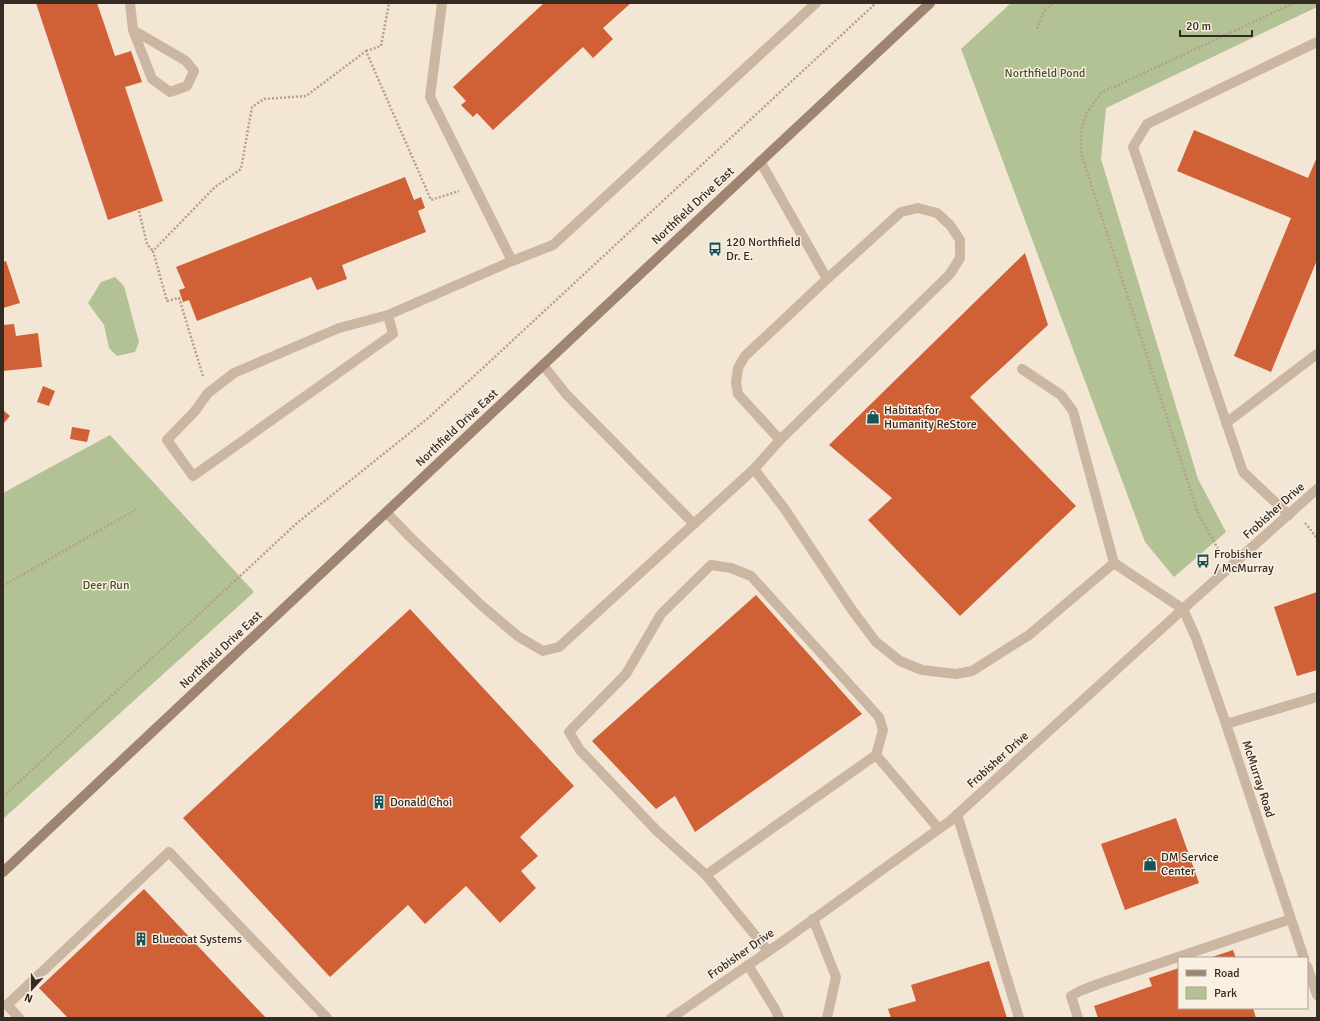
<svg xmlns="http://www.w3.org/2000/svg" width="1320" height="1021" font-family="Signika,sans-serif">
<style>
.green{fill:#b2c295}
.building{fill:#d06036}
.lines{fill:none;stroke-linecap:round;stroke-linejoin:round}
.path{stroke:#b79f8b;stroke-width:2.5;stroke-dasharray:2 2;stroke-linecap:butt}
.lane{stroke:#cbb6a1;stroke-width:10}
.street{stroke:#cbb6a1;stroke-width:10}
.secondary{stroke:#9f8472;stroke-width:10}
.labels{text-anchor:middle;dominant-baseline:central;stroke-width:3;stroke-linejoin:round;paint-order:stroke}
.park-label{font-size:12px;fill:#425526;stroke:#faf0e2}
.street-label{font-size:12px;fill:#352a24;stroke:#faf0e2}
.poi-label{font-size:12px;fill:#352a24;stroke:#faf0e2;text-anchor:start}
</style>
<rect width="100%" height="100%" fill="#f3e6d5"/>
<g class="green">
<polygon points="1011,3 1317,3 1317,7 1106,108 1101,159 1198,479 1226,532 1174,577 1145,542 961,49"/>
<polygon points="115,277 124,286 139,342 135,352 117,356 109,348 104,325 88,303 101,282"/>
<polygon points="110,435 254,592 3,819 3,493"/>
</g>
<g class="building">
<polygon points="36,3 97,3 115,56 131,51 142,82 125,87 163,201 108,220"/>
<polygon points="544,3 631,3 603,28 613,39 593,58 583,47 493,130 477,113 473,117 461,105 466,101 453,87"/>
<polygon points="1194,130 1308,178 1317,157 1317,260 1271,372 1234,356 1291,218 1177,171"/>
<polygon points="405,177 414,200 421,197 425,208 418,211 426,232 342,265 347,279 317,290 311,277 197,321 189,300 183,302 179,290 185,288 176,267"/>
<polygon points="1025,253 1048,325 970,397 1076,506 960,616 868,520 892,498 829,445"/>
<polygon points="6,261 20,303 3,308 3,262"/>
<polygon points="14,324 16,336 38,333 42,367 3,371 3,325"/>
<polygon points="43,386 55,391 49,406 37,402"/>
<polygon points="3,410 10,416 3,424"/>
<polygon points="72,427 90,430 87,442 70,439"/>
<polygon points="1317,592 1317,670 1297,676 1274,607"/>
<polygon points="756,595 862,714 695,832 675,796 656,809 592,741"/>
<polygon points="410,609 574,786 520,837 538,856 521,871 536,888 500,923 466,886 425,924 408,905 330,977 183,818"/>
<polygon points="1176,818 1199,883 1125,910 1101,844"/>
<polygon points="144,889 266,1018 68,1018 39,988"/>
<polygon points="1233,950 1236,958 1209,958"/>
<polygon points="989,961 1007,1018 891,1018 888,1009 916,1001 911,985"/>
<polygon points="1179,968 1179,1008 1253,1008 1256,1018 1098,1018 1094,1006 1152,986 1149,978"/>
</g>
<g class="lines">
<g class="path">
<polyline points="1037,29 1044,11 1054,3"/>
<polyline points="366,51 381,46 389,3"/>
<polyline points="139,211 147,244 153,251"/>
<polyline points="203,376 179,298 167,301 153,251 215,187 241,169 252,107 264,99 306,96 366,51 431,200 459,191"/>
<polyline points="1305,523 1317,538"/>
<polyline points="1218,549 1198,513 1081,153 1081,130 1087,112 1101,93 1294,3"/>
<polyline points="3,586 137,509"/>
<polyline points="3,797 297,523 427,419 484,367 876,3"/>
</g>
<g class="lane">
<polyline points="130,3 133,30 152,79 170,92 187,86 194,71 186,61 133,30"/>
<polyline points="442,3 430,97 512,261"/>
<polyline points="760,161 827,279 745,356 738,368 736,383 738,394 780,440 950,274 960,258 960,240 950,225 937,213 918,208 901,212 827,279"/>
<polyline points="388,315 393,334 193,476 167,440 195,411 208,393 234,373 339,328 388,315 512,261 553,245 816,3"/>
<polyline points="543,365 566,394 694,524"/>
<polyline points="1022,369 1061,395 1073,411 1114,563"/>
<polyline points="1226,423 1317,354"/>
<polyline points="780,440 754,469 784,508 852,610 876,642 900,661 922,670 956,674 972,671 1029,635 1114,563 1183,609"/>
<polyline points="386,512 411,538 481,605 519,637 543,651 559,647 754,469"/>
<polyline points="1289,515 1243,472 1133,147 1147,124 1317,42"/>
<polyline points="1226,724 1317,697"/>
<polyline points="957,814 1019,1018"/>
<polyline points="706,875 657,831 580,750 569,732 626,674 661,614 711,565 731,568 751,576 879,717 883,730 876,755"/>
<polyline points="813,919 836,977 827,1018"/>
<polyline points="768,951 706,875 876,755 939,829"/>
<polyline points="748,965 775,1009 779,1018"/>
<polyline points="19,1018 7,1005 169,852 327,1018"/>
<polyline points="1078,1018 1071,996 1080,991 1098,984 1291,919"/>
</g>
<g class="street">
<polyline points="1183,609 1196,638 1226,724 1304,958"/>
<polyline points="1307,966 1317,995"/>
<polyline points="671,1018 779,944 950,821 1183,609 1317,489"/>
</g>
<polyline class="secondary" points="3,872 543,365 930,3"/>
</g>
<defs>
<g id="bus-bare" transform="scale(1.08)"><path d="M-5-6H5V4H4V6H2V4H-2V6H-4V4H-5ZM-3.5-4V0h7V-4ZM-3.5 1.2v1.5H-2V1.2ZM2 1.2v1.5H3.5V1.2Z" fill="#175359" stroke="#faf0e2" stroke-width="2.5" paint-order="stroke"/></g>
<g id="shop-bare" transform="scale(1.08)"><path d="M-5-2.5h2.3a2.7 3.5 0 0 1 5.4 0H5L5.5 6h-11ZM-1.5-2.5h3a1.5 2.3 0 0 0-3 0Z" fill="#175359" stroke="#faf0e2" stroke-width="2.5" paint-order="stroke"/></g>
<g id="building-bare" transform="scale(1.08)"><path d="M-4-6H4V6H1V3H-1V6H-4ZM-2.5-4.3h1.7v1.8h-1.7ZM.8-4.3h1.7v1.8H.8ZM-2.5-1h1.7V.8h-1.7ZM.8-1h1.7V.8H.8Z" fill="#175359" stroke="#faf0e2" stroke-width="2.5" paint-order="stroke"/></g>
</defs>
<g fill-rule="evenodd">
<use href="#bus-bare" x="715" y="249"/>
<use href="#shop-bare" x="873" y="417"/>
<use href="#bus-bare" x="1203" y="561"/>
<use href="#building-bare" x="379" y="802"/>
<use href="#shop-bare" x="1150" y="864"/>
<use href="#building-bare" x="141" y="939"/>
</g>
<g class="labels">
<g class="park-label">
<text x="1045" y="73">Northfield Pond</text>
<text x="106" y="585">Deer Run</text>
</g>
<g class="street-label">
<text transform="translate(693 206) rotate(-43)">Northfield Drive East</text>
<text transform="translate(457 428) rotate(-43)">Northfield Drive East</text>
<text transform="translate(1274 511) rotate(-42)">Frobisher Drive</text>
<text transform="translate(221 650) rotate(-43)">Northfield Drive East</text>
<text transform="translate(998 760) rotate(-42)">Frobisher Drive</text>
<text transform="translate(1258 779) rotate(72)">McMurray Road</text>
<text transform="translate(741 954) rotate(-35)">Frobisher Drive</text>
</g>
<g class="poi-label">
<text x="726" y="242">120 Northfield<tspan x="726" dy="14">Dr. E.</tspan></text>
<text x="884" y="410">Habitat for<tspan x="884" dy="14">Humanity ReStore</tspan></text>
<text x="1214" y="554">Frobisher<tspan x="1214" dy="14">/ McMurray</tspan></text>
<text x="390" y="802">Donald Choi</text>
<text x="1161" y="857">DM Service<tspan x="1161" dy="14">Center</tspan></text>
<text x="152" y="939">Bluecoat Systems</text>
</g>
</g>
<rect width="1320" height="1021" fill="none" stroke="#352a24" stroke-width="8"/>
<rect x="1178" y="957" width="130" height="52" fill="#faf0e2" stroke="#aba196"/>
<rect x="1186" y="970" width="20" height="6" fill="#9f8472" stroke="#aba196"/>
<text x="1214" y="977" font-size="12" fill="#352a24">Road</text>
<rect x="1186" y="987" width="20" height="12" fill="#b2c295" stroke="#aba196"/>
<text x="1214" y="997" font-size="12" fill="#352a24">Park</text>
<g transform="translate(32 989) rotate(201)" stroke="#faf0e2" stroke-width="3" paint-order="stroke">
<path d="M0-3L7 15L0 10L-7 15Z" fill="#352a24"/>
<text y="-6" font-size="11" font-weight="bold" text-anchor="middle" fill="#352a24">N</text>
</g>
<path d="M1180 30v6h72v-6" fill="none" stroke="#352a24" stroke-width="2"/>
<text x="1186" y="30" font-size="12" fill="#352a24" stroke="#faf0e2" stroke-width="3" paint-order="stroke">20 m</text>
</svg>
